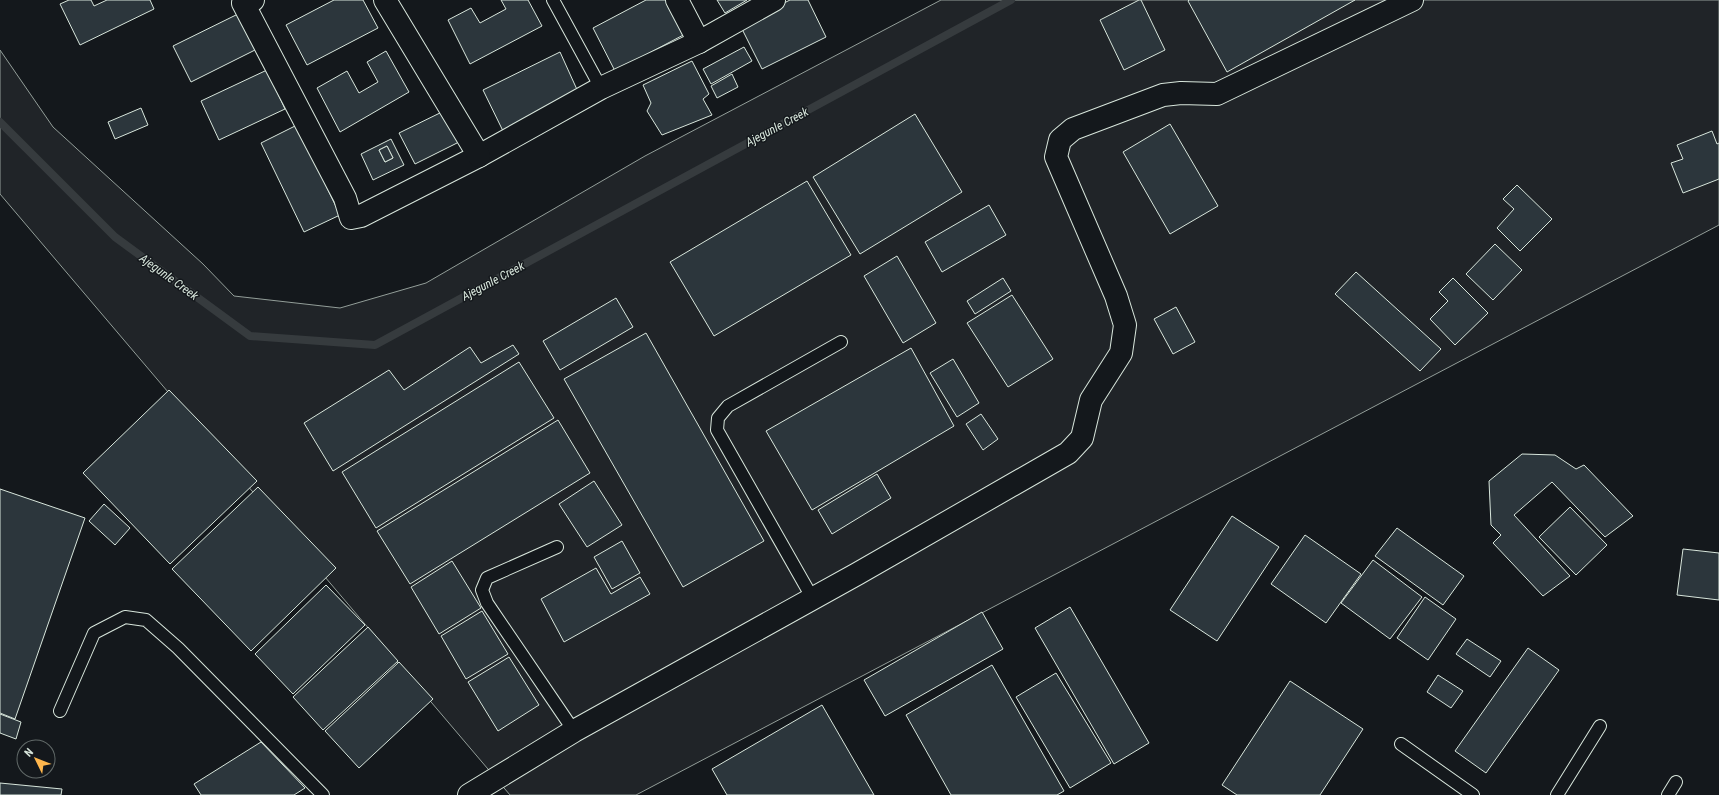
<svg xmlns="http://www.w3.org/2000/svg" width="1719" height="795" font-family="'Roboto Condensed',sans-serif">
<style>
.green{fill:#202428;stroke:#939e99}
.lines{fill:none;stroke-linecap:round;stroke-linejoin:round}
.stream{stroke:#363b3e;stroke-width:8}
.building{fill:#2c363c;stroke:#d8e6dc;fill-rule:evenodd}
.lane-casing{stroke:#d8e6dc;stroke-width:14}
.street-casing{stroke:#d8e6dc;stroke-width:24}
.lane{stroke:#14181c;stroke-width:12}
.street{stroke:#14181c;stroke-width:22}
.labels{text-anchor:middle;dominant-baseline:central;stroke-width:3;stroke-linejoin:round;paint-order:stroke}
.water-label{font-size:12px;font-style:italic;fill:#d8e6dc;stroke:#14181c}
</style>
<rect width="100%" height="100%" fill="#14181c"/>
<polygon class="green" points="941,0 1719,0 1719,225 636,795 510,795 0,194 0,50 53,127 203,264 234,296 340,308 426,283 645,156"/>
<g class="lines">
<polyline class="stream" points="0,122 115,237 250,336 375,345 1011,0"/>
</g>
<g class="building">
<polygon points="69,0 91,0 94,6 107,0 150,0 154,9 80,45 60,4"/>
<polygon points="334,0 363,0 378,28 307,65 286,25"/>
<polygon points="501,0 528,0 542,26 470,64 448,20 471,8 480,23 506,9"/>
<polygon points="646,0 672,0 689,32 615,71 593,28"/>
<polygon points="717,0 747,0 725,13"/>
<polygon points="790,0 808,0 826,37 762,69 740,25"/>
<polygon points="1139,0 1141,0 1165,50 1124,70 1100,20"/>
<polygon points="1189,0 1355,0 1227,72 1188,1"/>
<polygon points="240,13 257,49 191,82 173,46"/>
<polygon points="744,47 752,61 711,84 703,69"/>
<polygon points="386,51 409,92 340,132 317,88 347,71 359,93 378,82 367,62"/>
<polygon points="560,52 579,94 503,131 483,90"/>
<polygon points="692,61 709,94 703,99 712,115 662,135 647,111 651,103 643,85"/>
<polygon points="267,70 285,109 219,140 201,101"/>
<polygon points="732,74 738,87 717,98 711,86"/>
<polygon points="141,108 148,125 115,139 108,122"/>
<polygon points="446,110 461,141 415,164 399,133"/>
<polygon points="915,114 962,192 860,254 813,177"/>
<polygon points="1170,124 1218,206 1170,234 1123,152"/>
<polygon points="297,125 340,215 304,232 261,143"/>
<polygon points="1712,131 1717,144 1719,143 1719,179 1683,193 1671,163 1683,159 1677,145"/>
<path d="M391 139 404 165 373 180 361 154ZM387 146 393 158 385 162 379 150Z"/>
<polygon points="387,146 393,158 385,162 379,150"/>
<polygon points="807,181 851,255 714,336 670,262"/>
<polygon points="1517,185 1552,219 1520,251 1497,228 1514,209 1503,199"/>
<polygon points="989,205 1006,235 942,272 925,242"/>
<polygon points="1495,244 1522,270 1493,300 1466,274"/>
<polygon points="897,256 936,323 903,343 864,276"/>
<polygon points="1356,272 1441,349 1420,371 1335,294"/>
<polygon points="1003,278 1011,291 975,314 967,301"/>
<polygon points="1453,278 1488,313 1455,345 1430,319 1448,301 1439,292"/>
<polygon points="1012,295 1053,359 1008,387 967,323"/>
<polygon points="616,298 633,327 560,370 543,341"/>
<polygon points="1176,307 1195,342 1173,354 1154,319"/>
<polygon points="646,333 764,541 683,587 564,379"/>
<polygon points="513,345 519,354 333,471 304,423 389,370 404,390 470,347 481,363"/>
<polygon points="911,348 954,426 812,510 766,431"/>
<polygon points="953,359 979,403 957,417 930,373"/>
<polygon points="519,362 554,418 376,528 342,472"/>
<polygon points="169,390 257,481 170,564 83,473"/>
<polygon points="981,414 998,439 983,450 966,424"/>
<polygon points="558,420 590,473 410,584 377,531"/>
<polygon points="1522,454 1555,455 1576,469 1584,465 1633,516 1605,537 1552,482 1514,515 1570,576 1543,596 1493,543 1501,535 1491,525 1489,481"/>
<polygon points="877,474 891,498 832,534 818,510"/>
<polygon points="594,481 622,525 587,547 559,504"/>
<polygon points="258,487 336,568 251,651 172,569"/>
<polygon points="0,489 85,518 15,719 0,713"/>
<polygon points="104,504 130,528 115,545 89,521"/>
<polygon points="1570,507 1607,545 1576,575 1539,537"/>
<polygon points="1232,516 1279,547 1217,641 1170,610"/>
<polygon points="1397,528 1464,576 1443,605 1375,556"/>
<polygon points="1305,535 1361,574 1326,623 1271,584"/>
<polygon points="622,541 640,573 612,589 594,557"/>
<polygon points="1683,549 1719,553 1719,600 1677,595"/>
<polygon points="1373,560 1422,597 1390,639 1341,603"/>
<polygon points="452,561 481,608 439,634 411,587"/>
<polygon points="596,568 611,594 640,577 650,594 564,642 541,599"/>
<polygon points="326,585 365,625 293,694 255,654"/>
<polygon points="1425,597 1456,619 1428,660 1397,638"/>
<polygon points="1070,607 1149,743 1114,764 1035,628"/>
<polygon points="482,611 508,654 466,679 441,636"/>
<polygon points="982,612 1003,649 885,716 864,680"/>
<polygon points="368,627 398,661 323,730 293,697"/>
<polygon points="1467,639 1501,661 1490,677 1456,654"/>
<polygon points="1528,648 1559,670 1486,773 1455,751"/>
<polygon points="509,657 539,705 498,731 468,682"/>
<polygon points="399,662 433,699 359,768 325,731"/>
<polygon points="992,665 1064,791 1057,795 951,795 906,715"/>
<polygon points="1056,673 1111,763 1070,788 1016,697"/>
<polygon points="1438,675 1463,691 1451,708 1427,692"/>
<polygon points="1290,681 1363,729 1320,795 1237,795 1222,785"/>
<polygon points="822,705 874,795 727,795 712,769"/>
<polygon points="0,714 21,722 16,739 0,733"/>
<polygon points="261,742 305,788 294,795 201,795 194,784"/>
<polygon points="0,783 62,789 61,795 0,795"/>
</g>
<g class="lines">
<g class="lane-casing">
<g id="lane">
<polyline points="553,0 601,88"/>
<polyline points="557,547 487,578 482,590 487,603 574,731"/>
<polyline points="813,599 717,430 718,418 728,406 841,342"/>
<polyline points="60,711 94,633 125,617 146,620 178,648 323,795"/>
<polyline points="1401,744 1473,795"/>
<polyline points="1557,795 1600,726"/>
<polyline points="1668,795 1676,782"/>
</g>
</g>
<g class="street-casing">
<g id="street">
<polyline points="253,0 243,3 345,198 351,218 361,216 479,156 601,88 699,42 774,0"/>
<polyline points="385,0 479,156"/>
<polyline points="677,0 699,42"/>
<polyline points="469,795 574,731 857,574 1068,453 1082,438 1091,400 1121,353 1125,325 1116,296 1056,157 1060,140 1073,129 1163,95 1181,93 1217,94 1412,0"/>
</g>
</g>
<use href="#lane" class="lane"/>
<use href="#street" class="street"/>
</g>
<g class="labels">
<g class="water-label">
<text transform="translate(777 127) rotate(-28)">Ajegunle Creek</text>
<text transform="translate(169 277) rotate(36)">Ajegunle Creek</text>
<text transform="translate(493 281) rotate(-28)">Ajegunle Creek</text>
</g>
</g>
<g transform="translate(36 759) rotate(313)"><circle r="19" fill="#14181c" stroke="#626a69"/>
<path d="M0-3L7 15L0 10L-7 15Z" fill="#ffb74d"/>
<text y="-6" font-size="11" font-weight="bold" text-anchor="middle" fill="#d8e6dc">N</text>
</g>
</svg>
